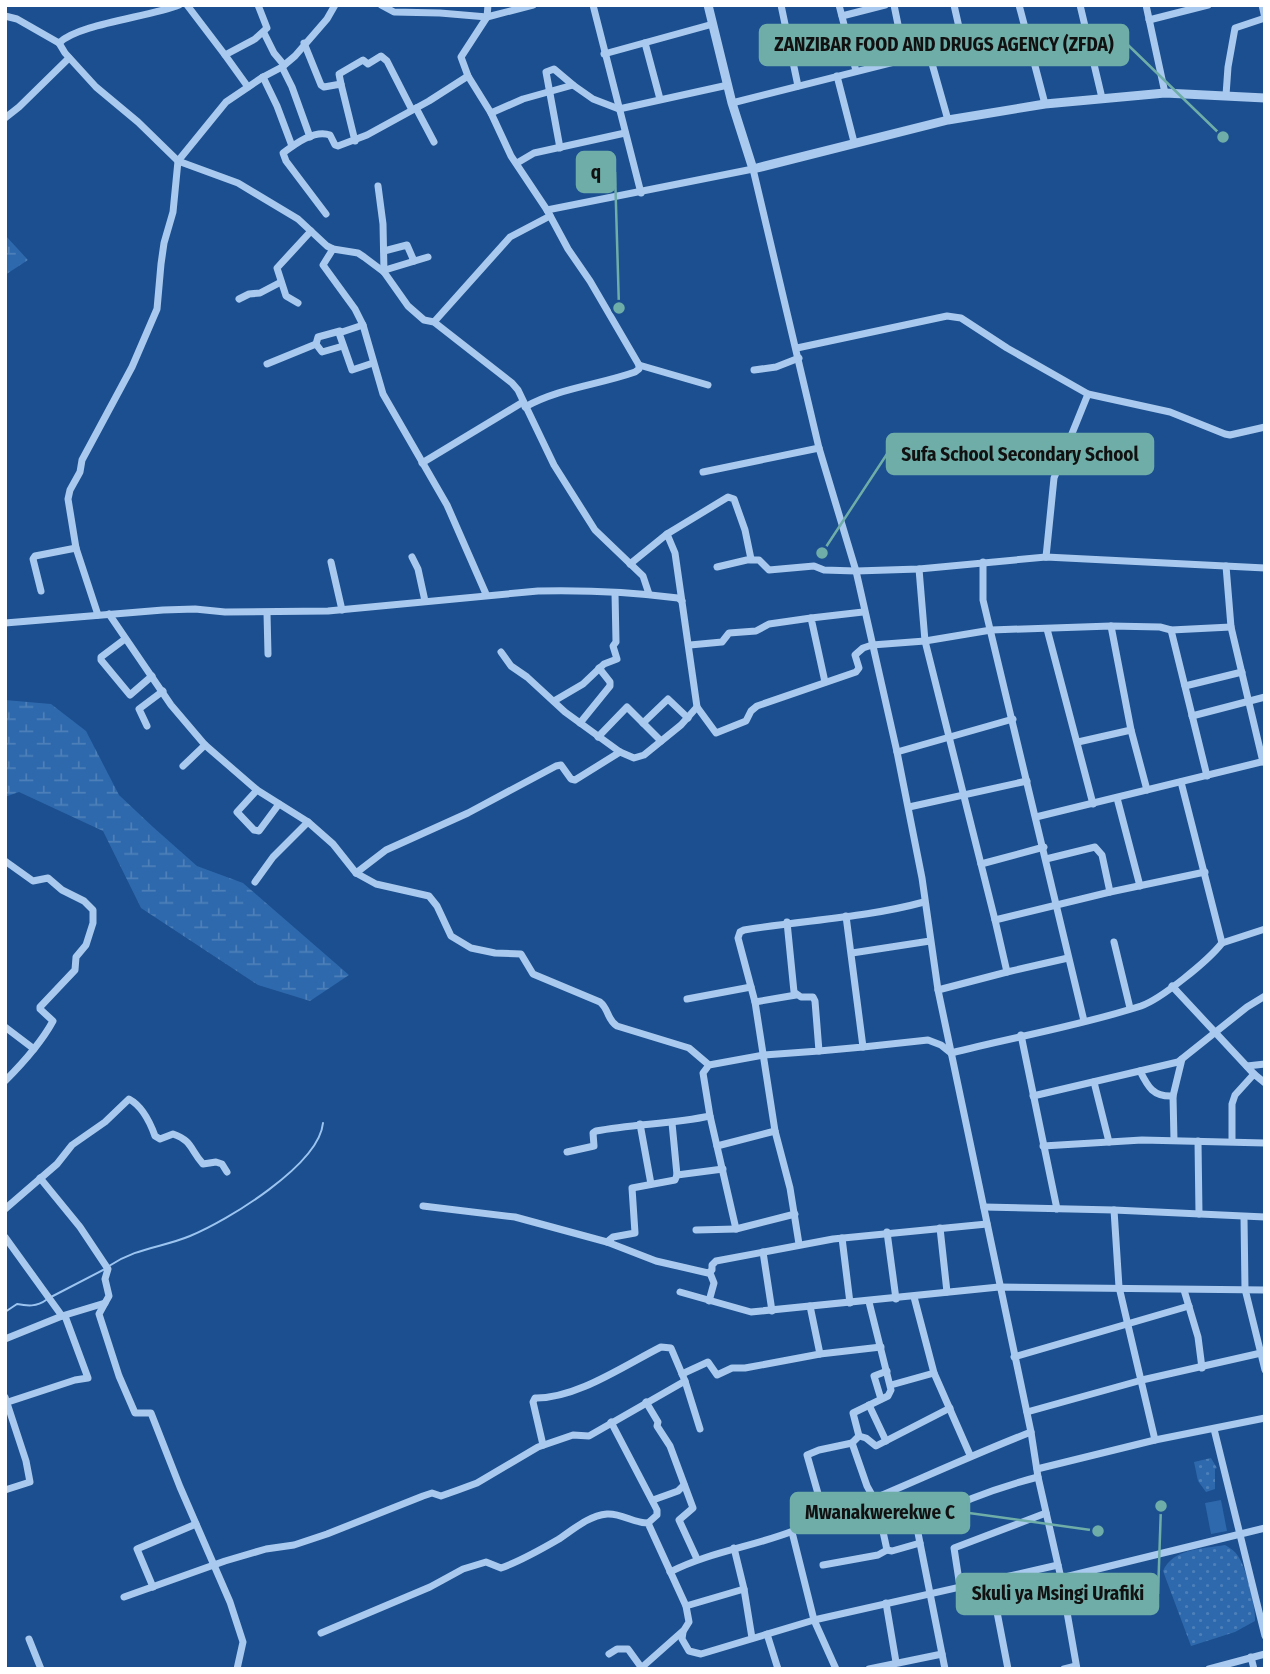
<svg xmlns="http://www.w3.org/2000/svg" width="1270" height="1674" font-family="'Fira Sans Condensed',sans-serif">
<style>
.grass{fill:#2e69ad}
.wetland{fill:url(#wetland-marsh)}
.park{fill:url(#park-dots)}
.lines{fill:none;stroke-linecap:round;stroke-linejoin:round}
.stream{stroke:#9cc4f0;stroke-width:2}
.minor{stroke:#a9c9ee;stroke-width:7}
.tertiary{stroke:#a9c9ee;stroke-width:9}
.leader{fill:none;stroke:#6fada8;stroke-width:2.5}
.callout-dot{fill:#6fada8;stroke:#1b4f8f;stroke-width:2.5}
.callout{fill:#6fada8;stroke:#6fada8;stroke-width:2.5}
.callout-label{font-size:19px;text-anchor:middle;font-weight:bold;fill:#111}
</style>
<defs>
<pattern id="wetland-marsh" width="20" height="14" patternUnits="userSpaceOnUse" patternTransform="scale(1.75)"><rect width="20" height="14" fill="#2e69ad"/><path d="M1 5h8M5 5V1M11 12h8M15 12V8" fill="none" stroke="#4d80b9"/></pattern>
<pattern id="park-dots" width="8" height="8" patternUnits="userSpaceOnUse" patternTransform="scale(1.75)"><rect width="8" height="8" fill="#2e69ad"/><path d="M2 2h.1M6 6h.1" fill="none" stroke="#4d80b9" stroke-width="1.8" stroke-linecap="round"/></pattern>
</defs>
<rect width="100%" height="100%" fill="#1b4f8f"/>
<polygon class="grass" points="1221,1500 1227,1531 1211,1534 1205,1503"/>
<g class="wetland">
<polygon points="5,235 28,260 5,275"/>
<polygon points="5,700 51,704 86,731 119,795 153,827 197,866 243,883 349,975 310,1001 258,985 141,908 103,831 19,792 5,797"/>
</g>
<g class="park">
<polygon points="1211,1458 1217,1468 1215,1469 1215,1489 1206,1492 1198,1481 1194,1462"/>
<path d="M1225 1545C1230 1548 1235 1551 1238 1556 1246 1567 1256 1607 1255 1621L1235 1632 1191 1646 1163 1571C1173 1548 1203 1549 1225 1545Z"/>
</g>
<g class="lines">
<g class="stream">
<path d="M109 1266C138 1247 161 1248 190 1236 227 1221 319 1165 323 1123"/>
<polyline points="51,1297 105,1269"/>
<path d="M5 1312 17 1304C27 1306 37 1307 46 1300"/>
</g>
<g class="minor">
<polyline points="187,5 225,55 255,39 267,28 258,5"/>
<polyline points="381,5 394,12 440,13 487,17 533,5"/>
<polyline points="488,5 487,17 461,57 468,76 491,113 511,156 547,210 568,249 590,281 639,365 708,385"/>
<polyline points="593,5 641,193"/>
<polyline points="781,5 798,86"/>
<polyline points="839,5 856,71"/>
<polyline points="894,5 905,59"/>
<polyline points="954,5 963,45"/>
<polyline points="1019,5 1045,104"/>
<polyline points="1080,5 1102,98"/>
<polyline points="1146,5 1165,93"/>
<polyline points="1262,5 1265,18"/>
<path d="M5 16 17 19 59 43C78 24 149 17 179 5"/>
<polyline points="842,16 885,5"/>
<polyline points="1149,20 1208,5"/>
<polyline points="264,33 274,53 284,65"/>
<polyline points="59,43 65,53 96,87 138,122 178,161 238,183 298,219 327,246 333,249 358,253 364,257 384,272 408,306 424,320 434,322 512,383 518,390 554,465 595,530 643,576 649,594"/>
<polyline points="304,43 321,85 324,87 341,84 355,141"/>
<polyline points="645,43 660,99"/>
<polyline points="929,53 948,120"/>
<polyline points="604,54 713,24"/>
<polyline points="225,55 248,87"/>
<polyline points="282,67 292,87 310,137"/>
<polyline points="837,76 854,142"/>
<polyline points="263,77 277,106 292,146"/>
<polyline points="341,84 339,74 363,60 368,64 381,56 387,61 412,110"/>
<polyline points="1226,95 1228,67 1235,28 1265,18"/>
<polyline points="732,103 1026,29"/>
<polyline points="416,108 434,142"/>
<polyline points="491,113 523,99 573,85 593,99 619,109 728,85"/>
<polyline points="5,118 19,107 69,58"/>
<polyline points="560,148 546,72 554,69 573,85"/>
<polyline points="517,163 534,153 625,133"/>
<polyline points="378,186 383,224 384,272"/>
<polyline points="547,210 753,169 819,448 856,571 897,752 922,878 938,990 1031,1432 1038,1477 1061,1578 1077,1669"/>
<path d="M326 214 286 161 283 153C295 144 315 129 330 135L335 145 338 146 367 135 429 101 468 76"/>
<polyline points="333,249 323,265 355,309 363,325 383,394 447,505 486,594"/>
<polyline points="384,251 407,245 414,261"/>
<polyline points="385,270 428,257"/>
<polyline points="239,299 249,294 260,293 281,282"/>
<polyline points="298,303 286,296 277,268 311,231"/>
<polyline points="434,322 510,237 550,216"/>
<polyline points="363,325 339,333 352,370 373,363"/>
<polyline points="316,344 322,352 343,346"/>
<polyline points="797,348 947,316 961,318 1007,348 1088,394 1170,412 1225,434 1230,435 1265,427"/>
<polyline points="267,364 316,344 318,337 340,331"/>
<polyline points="754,370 776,367 799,358"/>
<path d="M525 407C559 388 598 385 635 372L639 369V365"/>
<polyline points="422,463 523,402"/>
<polyline points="703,472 819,448"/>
<polyline points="667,534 728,497 734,499 745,530 751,559 717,567"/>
<polyline points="412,557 418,569 425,601"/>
<polyline points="1046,557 1054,478 1088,394"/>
<polyline points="750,560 759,560 769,570 814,566 824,570 856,571 919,569 1046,557 1265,568"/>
<polyline points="331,562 342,610"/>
<polyline points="983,562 983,600 1084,1021"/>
<polyline points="630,564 667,534 675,553 697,707 716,733 746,721 751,711 757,706 856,672 859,668 855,655 863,648 872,645 925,641 991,630 1111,626 1160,627 1171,630 1231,627"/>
<polyline points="1226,566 1231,627 1263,762"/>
<polyline points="919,569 925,641 995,920"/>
<polyline points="41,591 33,559 35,556 76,548"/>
<polyline points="267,613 268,654"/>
<path d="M109 614 171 705 205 745 257 790 308 822 333 844 356 873 376 884 429 896 437 906 451 936 471 948 495 953 521 954 533 974 600 1002C609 1009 607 1020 617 1026L689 1048 709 1065"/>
<polyline points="98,615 76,548 68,499 70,490 80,472 82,460 132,367 157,309 161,264 164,243 173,212 178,161 226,102 263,77 282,67 295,56 327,19 335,5"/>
<path d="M5 623 163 610 195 609 225 612 328 611 538 591C585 590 632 592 678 598L682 601"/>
<polyline points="1111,626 1131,730 1147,790"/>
<polyline points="1047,629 1093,804"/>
<polyline points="1171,630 1207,776"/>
<polyline points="125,639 101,657 101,660 130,695 152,676"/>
<polyline points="690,645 722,642 729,633 756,631 769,624 811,618"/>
<polyline points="501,652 511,666 527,677 565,712 620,752 634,758 644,755 681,725 697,707"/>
<polyline points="825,682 811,618 863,612"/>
<polyline points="1185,686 1242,672"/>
<polyline points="554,701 583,684 604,664 617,659 613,646 616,642 615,593"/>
<polyline points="1192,716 1265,697"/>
<polyline points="580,723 610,686 610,682 599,668"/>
<polyline points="643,723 668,699 688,718"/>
<polyline points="147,726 139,709 163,691"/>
<polyline points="598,737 627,707 661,741"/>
<polyline points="1078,742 1131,730"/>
<polyline points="897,752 1013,719"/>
<polyline points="183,766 205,745"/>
<polyline points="257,790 237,812 254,830 259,831 279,804"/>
<polyline points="1117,798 1140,886"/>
<polyline points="909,807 1027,781"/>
<polyline points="1036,817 1265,761"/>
<polyline points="1046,859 1095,847 1102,855 1110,892"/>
<path d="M5 861 33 881 48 878 62 890 84 901 93 910V923L86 945 76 957 75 970 40 1007V1009L53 1021C41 1043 23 1063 5 1081"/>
<polyline points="981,864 1044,847"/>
<polyline points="356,873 386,850 468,813 556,766 561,765 571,779 575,780 620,752"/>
<polyline points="255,882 273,857 308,822"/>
<polyline points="1114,942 1130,1008"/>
<polyline points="1222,943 1265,929"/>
<polyline points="852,953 930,941"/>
<polyline points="1007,972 1068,958"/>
<polyline points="1172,986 1254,1074"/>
<polyline points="938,990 1007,972 995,920 1110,892 1205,872"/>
<polyline points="687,999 751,987"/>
<polyline points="755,1002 796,995"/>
<polyline points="5,1027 34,1049"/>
<polyline points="1021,1035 1057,1209"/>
<polyline points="863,1047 928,1040 941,1045 951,1053"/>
<polyline points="819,1051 863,1047 846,916"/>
<path d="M951 1053C1014 1037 1079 1026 1141 1006 1161 999 1208 961 1222 943L1181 782"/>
<polyline points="1247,1066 1265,1064"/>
<path d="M1140 1071C1148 1087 1153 1097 1173 1096"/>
<polyline points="1094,1082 1109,1142"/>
<polyline points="1033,1096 1178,1062 1247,1007 1265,996"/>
<polyline points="710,1116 736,1229 795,1214"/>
<polyline points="640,1124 651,1184"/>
<polyline points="1174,1140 1173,1096 1182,1059"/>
<polyline points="1198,1141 1199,1214"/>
<polyline points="1232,1141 1232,1104 1235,1095 1254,1074 1265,1083"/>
<polyline points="717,1146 775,1131"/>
<polyline points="1043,1146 1142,1140 1265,1143"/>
<path d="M567 1152 594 1146 593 1133 596 1131C634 1124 672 1124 710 1116L703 1073 709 1065 764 1055 819 1051 815 1001 813 997H801L794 992 787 922"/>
<polyline points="677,1175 723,1169"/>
<polyline points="423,1206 515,1217 607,1242 656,1261 708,1273 712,1270 712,1265 716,1261 833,1239 987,1224"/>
<polyline points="984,1207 1114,1210 1265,1217"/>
<path d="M5 1209 57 1164 72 1145 105 1122 129 1099C142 1106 150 1122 155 1136L160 1139 173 1134C193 1141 190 1150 203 1164L216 1162 222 1164 227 1172"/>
<polyline points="1114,1210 1119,1287 1155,1440"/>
<polyline points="1244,1217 1245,1289 1265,1370"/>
<polyline points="940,1228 947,1292"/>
<polyline points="696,1230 736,1229"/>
<polyline points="887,1232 896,1299"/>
<polyline points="5,1237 62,1316"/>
<polyline points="842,1238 850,1303"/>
<polyline points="607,1242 613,1237 635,1233 632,1188 675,1180 677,1175 672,1123"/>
<path d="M799 1244 790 1188 775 1131 755 1002 738 938 740 932 744 930C804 920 865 918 924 902"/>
<polyline points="763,1252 772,1311"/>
<polyline points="1184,1290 1198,1337 1202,1368"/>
<polyline points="680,1292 751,1312 999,1287 1265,1290"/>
<polyline points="914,1297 934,1373 970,1455"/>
<polyline points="709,1301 714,1283 710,1273"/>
<polyline points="869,1302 891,1390 888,1396 853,1413 859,1436 852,1443 867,1486 877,1504 887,1550 892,1551 920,1543"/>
<polyline points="105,1303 99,1314 119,1376 135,1413 151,1413 180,1487 230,1602 243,1642 237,1669"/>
<polyline points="810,1306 820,1354"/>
<polyline points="5,1339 62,1316 105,1303 109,1296 105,1279 108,1269 80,1227 40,1178"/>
<polyline points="1014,1357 1189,1306"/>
<polyline points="682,1374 708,1362 717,1375 732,1368 745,1368 820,1354 881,1347"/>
<polyline points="891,1385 934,1373"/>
<polyline points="5,1397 26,1461 30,1482 5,1490"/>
<polyline points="881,1399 874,1376 887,1371"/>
<polyline points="646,1402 658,1422 657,1426 670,1446 693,1508 679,1520 697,1559"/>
<polyline points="5,1403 75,1380 88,1378 65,1316"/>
<polyline points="869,1405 886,1441"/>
<polyline points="1027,1412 1142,1380 1261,1353"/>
<polyline points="611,1422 657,1510 657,1515 648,1523"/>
<polyline points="1214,1429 1265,1636"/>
<polyline points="859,1436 866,1438 876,1446 950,1408"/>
<path d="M543 1445 533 1402 535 1398C576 1399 625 1365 661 1347L671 1348 685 1381"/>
<polyline points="1037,1469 1155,1440 1265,1418"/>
<polyline points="653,1500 678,1491 684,1485"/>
<polyline points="825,1518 807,1455 819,1450 852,1443"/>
<polyline points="792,1532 814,1620 836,1669"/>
<polyline points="734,1548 744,1589 752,1638"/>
<polyline points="823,1565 878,1555 887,1550"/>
<path d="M670 1572C709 1552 752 1547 793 1531 873 1502 951 1463 1031 1432"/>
<polyline points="1061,1578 1265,1528"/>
<polyline points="991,1581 1008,1669"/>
<polyline points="153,1587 137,1549 196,1524"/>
<polyline points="960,1587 954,1548 1046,1513"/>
<polyline points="124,1597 225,1561 266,1549 294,1545 327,1534 423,1496 432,1493 441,1496 458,1490 477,1483 538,1447 573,1435 589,1436 685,1381 700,1429"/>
<polyline points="886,1603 896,1662"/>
<polyline points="686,1606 744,1589"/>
<polyline points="683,1632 682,1639 689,1651 701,1654 814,1620 1058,1565"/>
<path d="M321 1633 430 1587 463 1569 486 1562 501 1568C521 1561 540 1550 559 1539 574 1529 588 1516 607 1514 622 1513 633 1523 648 1523L686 1606 689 1622 684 1630 640 1669"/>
<polyline points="767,1634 778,1669"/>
<polyline points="29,1639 41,1669"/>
<polyline points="609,1654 617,1649 628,1649 641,1667"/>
<polyline points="1251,1657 1254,1669"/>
<polyline points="869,1669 942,1654"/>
<path d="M945 1669 918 1533C930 1508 1011 1484 1038 1477"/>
<polyline points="1064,1669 1076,1666"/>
<polyline points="1209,1669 1265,1654"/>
</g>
<polyline class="tertiary" points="708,5 732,103 753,169 948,120 1045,104 1165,93 1265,98"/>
</g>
<path class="leader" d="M1223 137L1128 45M619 308L615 172M822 553L887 454M1098 1531L969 1513M1161 1506L1158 1594"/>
<g class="callout-dot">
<circle cx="1223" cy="137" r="7"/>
<circle cx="619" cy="308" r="7"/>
<circle cx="822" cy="553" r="7"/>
<circle cx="1098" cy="1531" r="7"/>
<circle cx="1161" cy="1506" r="7"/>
</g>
<g class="callout">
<rect x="760" y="25" width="368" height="40" rx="7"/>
<rect x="577" y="152" width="38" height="40" rx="7"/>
<rect x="887" y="434" width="266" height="40" rx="7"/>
<rect x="791" y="1493" width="178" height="40" rx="7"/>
<rect x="957" y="1574" width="201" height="40" rx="7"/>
</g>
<g class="callout-label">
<text x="944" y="51">ZANZIBAR FOOD AND DRUGS AGENCY (ZFDA)</text>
<text x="596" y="179">q</text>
<text x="1020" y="461">Sufa School Secondary School</text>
<text x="880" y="1519">Mwanakwerekwe C</text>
<text x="1058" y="1600">Skuli ya Msingi Urafiki</text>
</g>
<rect width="1270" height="1674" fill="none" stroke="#ffffff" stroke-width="14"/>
</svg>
